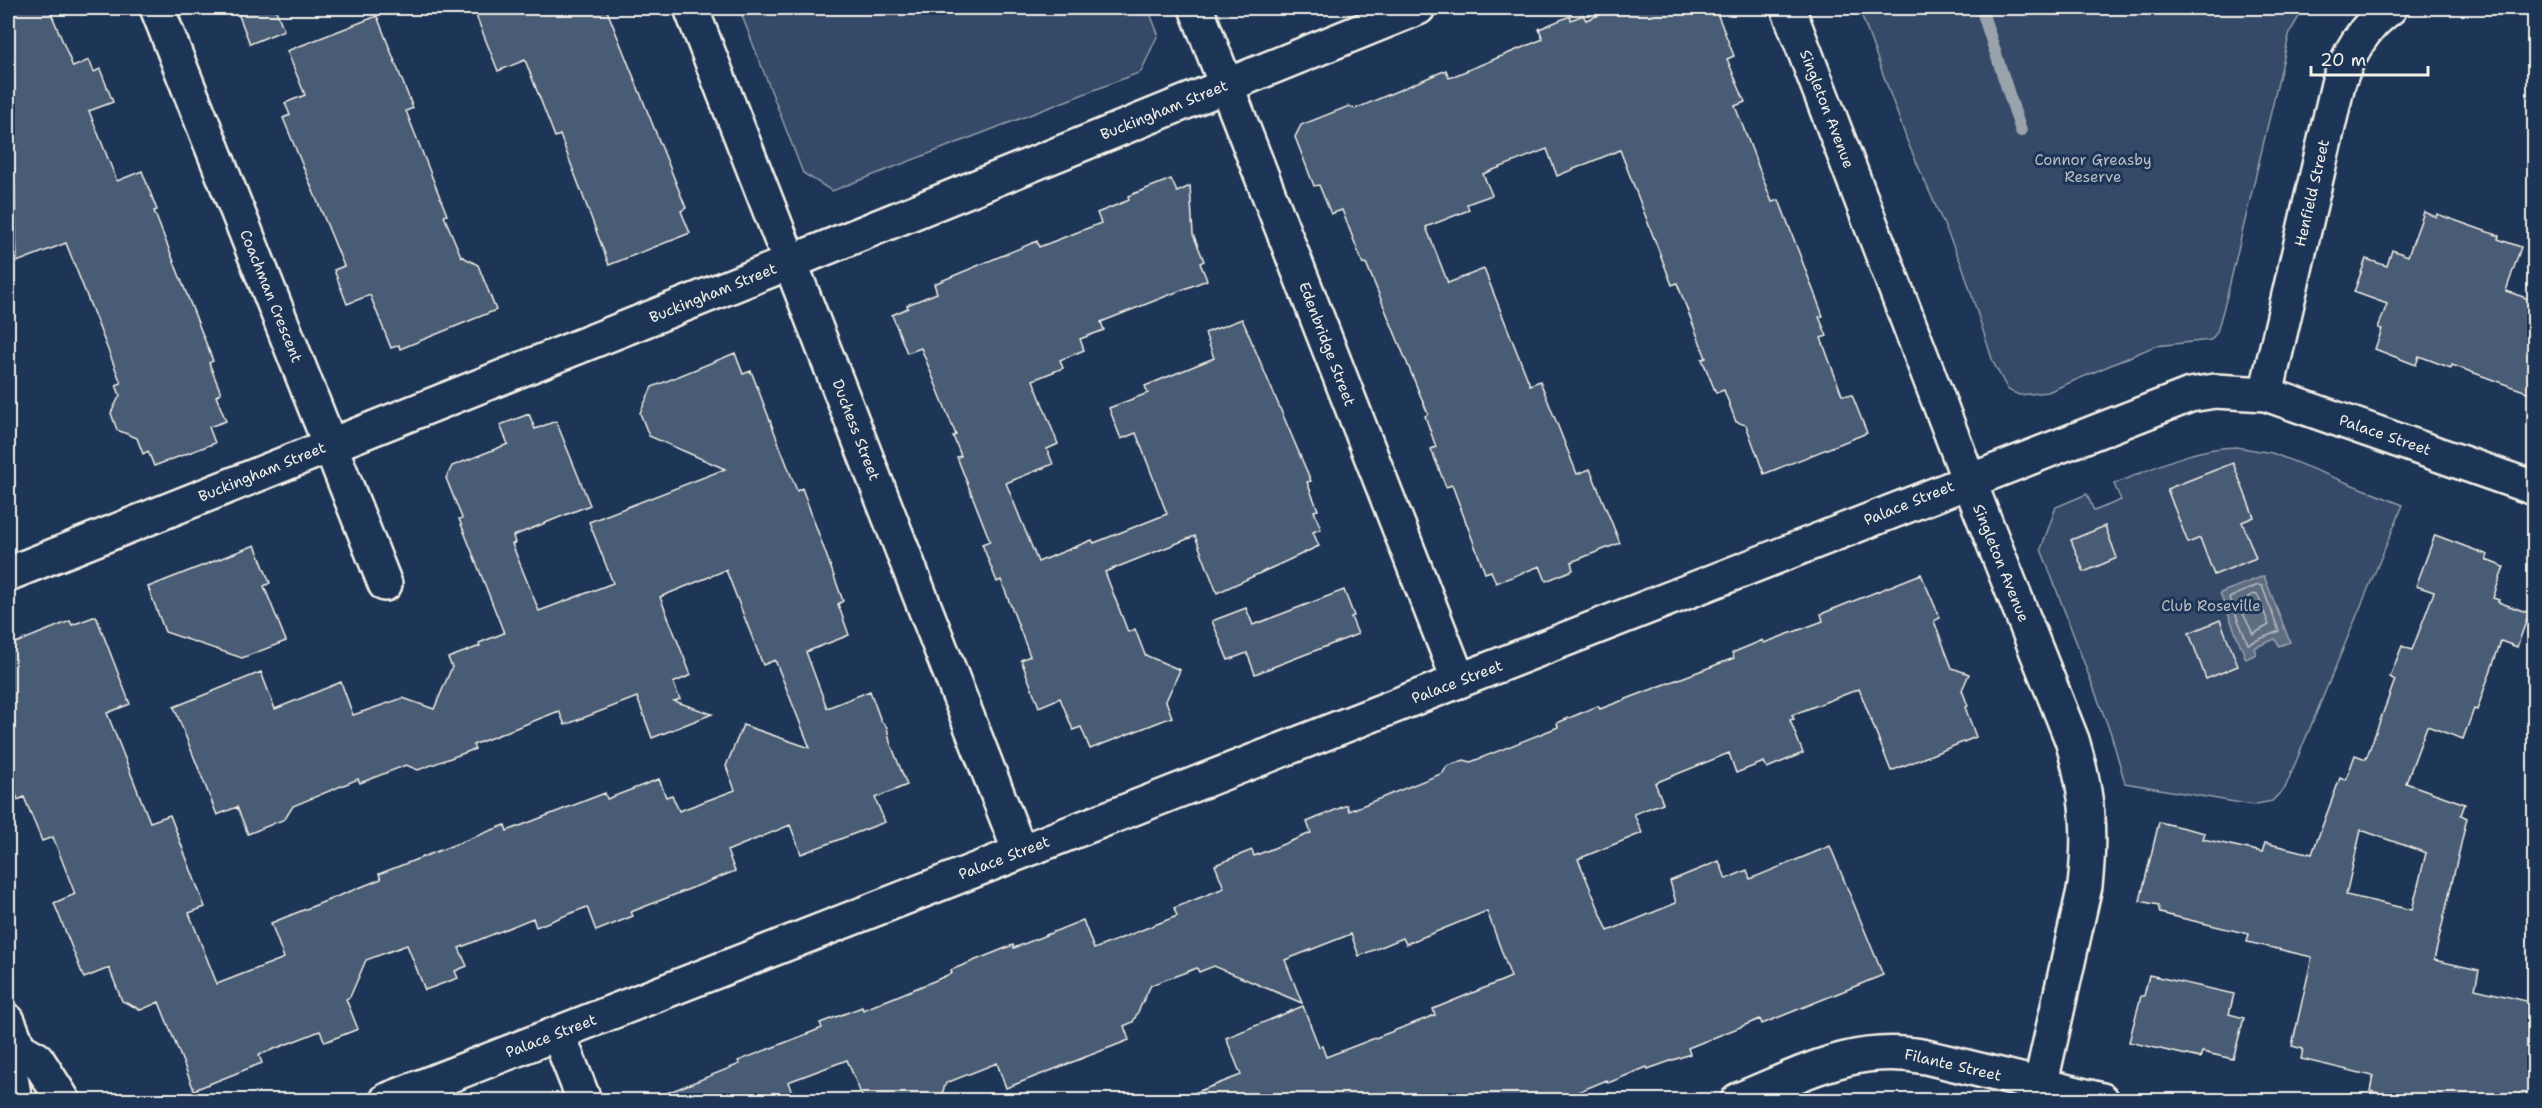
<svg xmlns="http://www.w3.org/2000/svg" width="2542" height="1108" font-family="'Shantell Sans',sans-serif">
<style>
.green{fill:#354a67;stroke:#949ea8;stroke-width:1.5}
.water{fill:#5e6d82;stroke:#9aa2ab;stroke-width:1.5}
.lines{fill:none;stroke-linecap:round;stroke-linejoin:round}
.shore{stroke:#b8bcbf;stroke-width:1.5}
.stream{stroke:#9aa2ab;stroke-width:12}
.building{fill:#485b74;stroke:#f4f1e8;stroke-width:1.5;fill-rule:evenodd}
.minor-casing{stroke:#f4f1e8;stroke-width:38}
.tertiary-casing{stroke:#f4f1e8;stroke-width:38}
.minor{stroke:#1d3557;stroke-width:33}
.tertiary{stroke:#1d3557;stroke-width:33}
.labels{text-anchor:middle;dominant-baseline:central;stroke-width:6;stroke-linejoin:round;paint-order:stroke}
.street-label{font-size:15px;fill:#f4f1e8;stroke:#1d3557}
.park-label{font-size:15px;fill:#bbbfc1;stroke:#1d3557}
</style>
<rect width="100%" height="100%" fill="#1d3557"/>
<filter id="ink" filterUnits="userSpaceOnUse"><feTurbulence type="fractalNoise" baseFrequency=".0167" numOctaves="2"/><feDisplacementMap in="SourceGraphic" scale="12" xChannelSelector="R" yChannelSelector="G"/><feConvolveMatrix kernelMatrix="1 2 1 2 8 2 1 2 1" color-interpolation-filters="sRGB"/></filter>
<g filter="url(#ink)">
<g class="green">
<polygon points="739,8 1148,8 1158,34 1141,72 832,191 803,173"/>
<polygon points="1859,8 2304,8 2290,32 2227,296 2217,332 2211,340 2155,346 2048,392 2019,395 2008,390 1993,362 1963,268 1908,143"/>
<path d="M2236 447 2272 453 2403 505 2285 788 2272 801 2252 805 2125 783 2111 734 2041 549 2056 507 2087 494 2094 511 2121 500 2114 484C2154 468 2192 448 2236 447Z"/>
</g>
<polygon class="water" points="2264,576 2290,642 2279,646 2275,639 2254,648 2256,654 2246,659 2220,593"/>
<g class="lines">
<g class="shore">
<polygon points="2258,585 2262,586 2279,631 2248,644 2229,598"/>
<polygon points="2254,594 2258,596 2269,625 2253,634 2238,603"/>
</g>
<polyline class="stream" points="1981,8 2021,131"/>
</g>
<g class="building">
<polygon points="8,8 49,8 73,67 89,60 94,72 100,69 113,102 89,111 117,181 142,171 157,210 154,211 213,361 209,363 221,393 216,396 226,421 209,427 215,443 154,466 148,451 143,454 137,438 117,430 111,413 120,395 116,385 121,383 66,243 17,262 13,142 8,144"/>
<polygon points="236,8 275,8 284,30 250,44"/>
<polygon points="473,8 606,8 686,208 681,211 690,233 609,265 560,135 555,137 525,60 498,71"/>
<polygon points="1618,8 1715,8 1734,56 1727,59 1745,102 1735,106 1772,202 1779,200 1823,316 1819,317 1827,336 1821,338 1842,395 1852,395 1867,433 1764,474 1746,425 1736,422 1724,390 1716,393 1702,359 1706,358 1677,283 1672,285 1620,150 1557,176 1547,149 1483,174 1492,195 1467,204 1469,210 1426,227 1448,283 1484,269 1530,385 1540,381 1577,474 1590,469 1620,543 1571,562 1573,570 1546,581 1540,566 1496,583 1491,571 1485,573 1452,485 1446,487 1431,449 1436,447 1425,416 1428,414 1366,263 1363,264 1342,210 1331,214 1319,185 1314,186 1295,137 1301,125 1349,106 1355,109 1446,70 1449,78 1543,39 1539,29 1570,16 1571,20 1583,15 1586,20"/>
<polygon points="377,16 413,108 406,111 447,215 444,216 461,256 478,265 496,310 400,349 399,345 391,348 370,295 347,304 334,270 344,266 283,118 290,115 285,103 305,95 287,51"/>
<polygon points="1171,179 1177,192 1190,186 1193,234 1204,261 1200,263 1207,280 1101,322 1104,330 1080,339 1084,350 1060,360 1063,368 1033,380 1058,444 1047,449 1053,464 1006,483 1038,562 1092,540 1094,543 1167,514 1136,433 1121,439 1109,408 1148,393 1145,386 1214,358 1205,333 1242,319 1311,481 1307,482 1318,510 1314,511 1321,529 1313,532 1319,546 1217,593 1195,536 1105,572 1128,632 1135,629 1145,655 1180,670 1166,701 1172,717 1090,749 1081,727 1073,730 1060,698 1039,707 1021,660 1030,656 1001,580 997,582 982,544 990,541 957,457 961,456 953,436 956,435 921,348 907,353 892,315 908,308 907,305 937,293 934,284 1037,241 1039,247 1101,223 1097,213 1129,200 1128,196"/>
<polygon points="2424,212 2436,217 2437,214 2499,236 2498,239 2521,247 2506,291 2535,301 2535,395 2452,365 2451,368 2419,356 2416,365 2375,349 2382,329 2378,328 2387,304 2354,292 2366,259 2387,266 2392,250 2408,256"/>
<polygon points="735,353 743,374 751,371 797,491 802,488 843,601 838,604 849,635 806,652 827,708 870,691 881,721 887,727 890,742 907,785 875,798 885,822 801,854 790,825 727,851 735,871 631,912 633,916 596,931 587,907 536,927 533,918 459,948 467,966 455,971 458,978 425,990 407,945 366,960 350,997 346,999 358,1029 325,1042 320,1031 259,1055 262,1063 194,1090 159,1002 141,1010 122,1001 109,968 84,978 54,903 75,894 53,837 42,841 24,797 18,800 8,773 8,646 70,621 72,625 96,616 130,704 107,713 150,822 170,815 205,907 189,913 217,984 284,958 271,923 381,879 379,874 505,825 507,831 605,793 607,799 659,779 666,797 672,795 679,811 735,790 726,766 743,725 810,748 775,660 763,665 726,570 660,597 691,675 673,683 680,699 674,701 712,714 652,738 637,697 565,725 559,711 473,745 475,749 418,770 406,765 360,783 358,779 293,806 285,819 248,834 237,807 217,815 174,707 261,672 275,709 341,682 353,715 403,698 434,709 452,667 448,658 480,646 479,643 504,633 459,519 462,518 446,478 452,466 508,444 500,425 529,414 535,429 556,421 590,505 513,536 515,543 512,544 539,611 613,583 589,522 725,469 649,436 640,413 652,387"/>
<polygon points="2233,463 2254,517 2242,522 2256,558 2214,575 2200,538 2188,543 2167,489"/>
<polygon points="2105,526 2117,558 2084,572 2071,540"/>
<path d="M2435 535 2488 555 2486 560 2504 567 2493 598 2499 600 2498 602 2529 613 2517 647 2501 641 2477 710 2474 709 2463 739 2427 726 2406 783 2465 804 2461 815 2467 818 2434 960 2479 970 2475 989 2535 1003V1101H2409L2370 1091 2373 1076 2301 1059 2303 1049 2292 1046 2312 957 2247 942 2249 934 2160 913 2158 905 2140 901 2159 822 2205 833 2203 839 2262 852 2265 843 2312 854 2340 778 2346 780 2355 755 2366 759 2395 680 2390 677 2402 646 2412 650 2434 592 2416 586ZM2361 830 2426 853 2412 910 2346 895Z"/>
<polygon points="255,545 270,583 264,586 286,641 242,658 165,632 148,587"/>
<polygon points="1921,574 1940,618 1934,621 1952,668 1969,674 1962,690 1968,706 1965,707 1976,737 1891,771 1859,689 1792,715 1794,719 1790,720 1803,753 1767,768 1764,762 1736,773 1729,753 1655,783 1663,803 1634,814 1642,833 1578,859 1608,931 1676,903 1670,881 1719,861 1726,879 1747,870 1750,879 1830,846 1883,975 1762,1024 1760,1019 1688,1048 1690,1054 1648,1069 1647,1067 1608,1083 1607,1080 1556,1101 1181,1101 1181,1098 1241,1075 1226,1038 1303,1006 1319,1047 1322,1046 1326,1057 1435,1015 1433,1009 1511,977 1487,911 1406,944 1403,938 1359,956 1351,934 1285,960 1302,1003 1214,966 1199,972 1197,968 1151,985 1133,1022 1124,1026 1129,1040 1006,1088 997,1063 946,1083 939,1101 864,1101 847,1060 788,1082 795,1101 653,1101 652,1099 740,1064 738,1061 822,1028 820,1023 862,1007 863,1010 934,981 952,973 951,970 1013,945 1014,948 1083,920 1094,949 1177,916 1174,908 1224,888 1215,865 1252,850 1254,856 1311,833 1307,822 1347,805 1349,811 1443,773 1447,766 1464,760 1471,762 1558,727 1557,723 1598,706 1600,709 1734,658 1732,653 1763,640 1764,643 1823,621 1821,614"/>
<polygon points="1344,590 1354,616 1351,617 1358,634 1255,674 1247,653 1228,660 1212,621 1246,608 1253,625"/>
<polygon points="2220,620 2238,666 2206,679 2189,633"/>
<polygon points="2149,975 2234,994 2229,1014 2244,1018 2233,1059 2202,1052 2200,1058 2129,1042 2141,996 2144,996"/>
</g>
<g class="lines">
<g class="minor-casing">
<g id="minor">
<polyline points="157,8 385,584"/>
<polyline points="691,8 1020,852"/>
<polyline points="1196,8 1459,681"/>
<path d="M1788 8 1980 509 2072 740C2088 794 2091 831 2085 886L2037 1100"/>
<path d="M2266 394 2338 84C2349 53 2363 27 2390 8"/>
<polyline points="8,574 791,262 1418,8"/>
<polyline points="558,1034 584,1100"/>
<path d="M1738 1100C1802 1074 1855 1043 1926 1057L2102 1100"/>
</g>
</g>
<g class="tertiary-casing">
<g id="tertiary">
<polyline points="8,1021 19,1049 37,1059 63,1100"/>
<polyline points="15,1100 10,1072 19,1049"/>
<polyline points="387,1100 2190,395 2215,391 2266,394 2534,488"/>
</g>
</g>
<use href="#minor" class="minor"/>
<use href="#tertiary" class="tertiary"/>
</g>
</g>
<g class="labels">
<g class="street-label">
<text transform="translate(1827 109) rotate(69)">Singleton Avenue</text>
<text transform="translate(1164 110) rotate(-22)">Buckingham Street</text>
<text transform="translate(2312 193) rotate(-77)">Henfield Street</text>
<text transform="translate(713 293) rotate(-22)">Buckingham Street</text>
<text transform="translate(271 296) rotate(68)">Coachman Crescent</text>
<text transform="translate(1327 344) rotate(69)">Edenbridge Street</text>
<text transform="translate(856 430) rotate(69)">Duchess Street</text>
<text transform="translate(2385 435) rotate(19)">Palace Street</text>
<text transform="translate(262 472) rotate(-22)">Buckingham Street</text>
<text transform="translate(1909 503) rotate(-22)">Palace Street</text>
<text transform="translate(2001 563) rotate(68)">Singleton Avenue</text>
<text transform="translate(1457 682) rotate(-21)">Palace Street</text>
<text transform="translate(1004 858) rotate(-21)">Palace Street</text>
<text transform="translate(551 1036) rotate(-21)">Palace Street</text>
<text transform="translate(1953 1065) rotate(13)">Filante Street</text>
</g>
<g class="park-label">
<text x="2093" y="160">Connor Greasby<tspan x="2093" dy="17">Reserve</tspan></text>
<text x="2211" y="606">Club Roseville</text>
</g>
</g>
<rect width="2542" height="1108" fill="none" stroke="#1d3557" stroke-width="30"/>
<rect x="15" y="15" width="2512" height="1078" fill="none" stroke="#f4f1e8" stroke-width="2" filter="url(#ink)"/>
<path d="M2311 66v9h117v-9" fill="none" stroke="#f4f1e8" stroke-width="3"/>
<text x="2320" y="66" font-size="18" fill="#f4f1e8" stroke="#1d3557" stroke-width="4.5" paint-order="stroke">20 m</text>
</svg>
